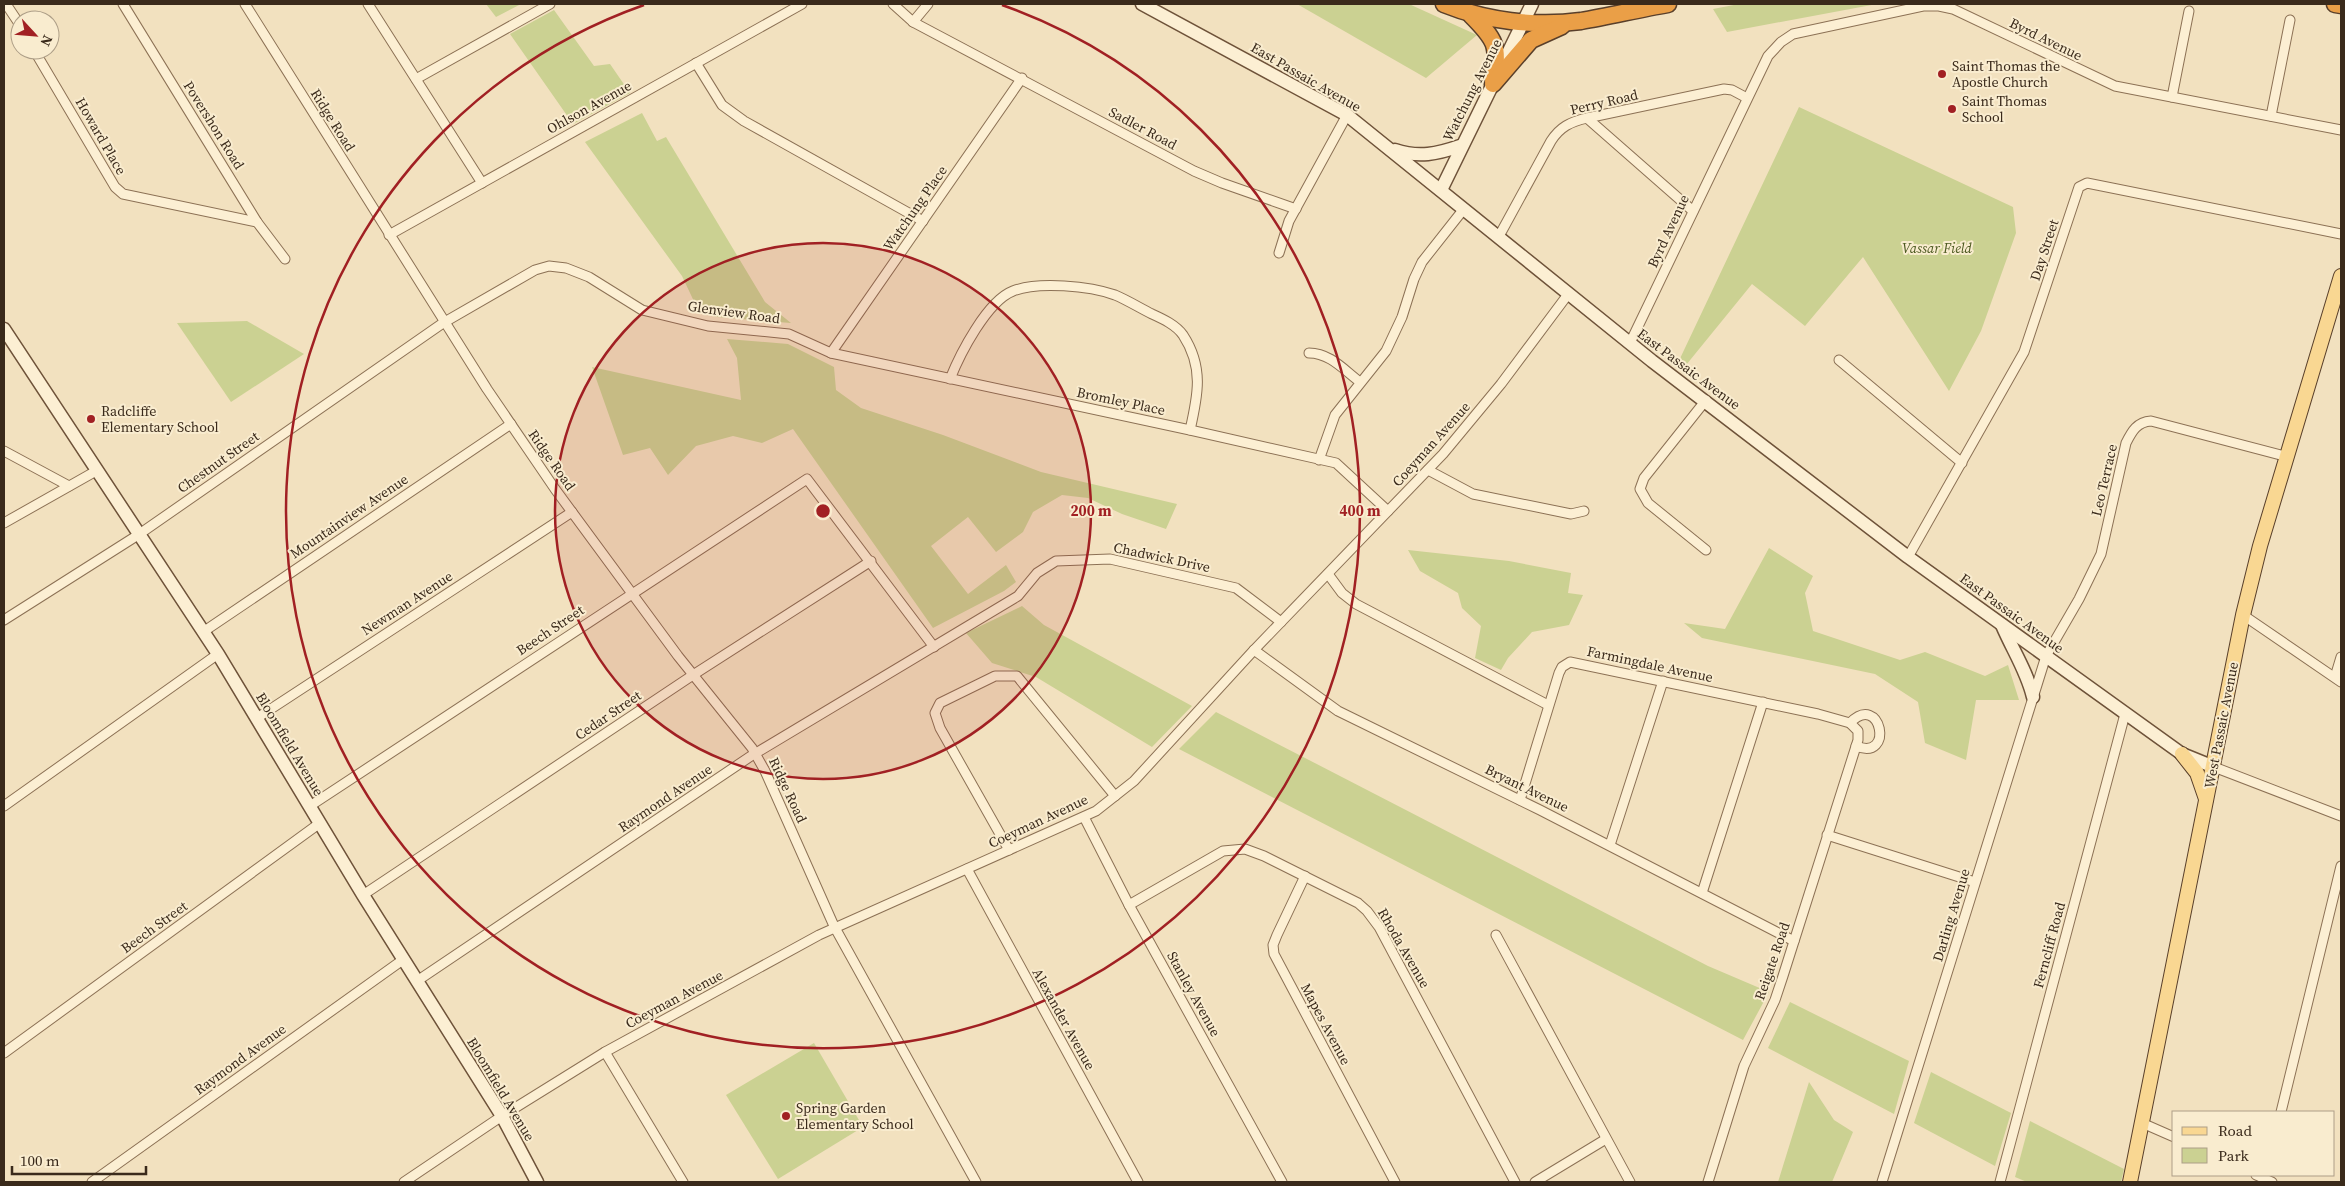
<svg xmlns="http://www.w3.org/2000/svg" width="2345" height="1186" font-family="'Source Serif 4',serif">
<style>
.green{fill:#cbd192}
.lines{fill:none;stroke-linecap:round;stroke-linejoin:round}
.street-casing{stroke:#8c7155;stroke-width:11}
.secondary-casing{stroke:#6e5239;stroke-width:15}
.primary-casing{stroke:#593f2a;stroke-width:16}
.highway-casing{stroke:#593f2a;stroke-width:19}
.street{stroke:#fcefd3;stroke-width:9}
.secondary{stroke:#fcefd3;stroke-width:12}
.primary{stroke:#f9d792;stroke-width:14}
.highway{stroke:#ea9f47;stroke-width:16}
.ring{fill:none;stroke:#a12023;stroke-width:2.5}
.poi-dot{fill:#a12023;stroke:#f9eccf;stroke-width:2}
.labels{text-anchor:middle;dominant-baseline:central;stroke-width:4;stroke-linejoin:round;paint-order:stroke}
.street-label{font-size:14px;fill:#3a2a1b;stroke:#f9eccf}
.poi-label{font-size:14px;fill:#3a2a1b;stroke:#f9eccf;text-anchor:start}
.park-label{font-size:14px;font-style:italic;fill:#4c5920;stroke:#f9eccf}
.centre{fill:#a12023;stroke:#f9eccf;stroke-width:2.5}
.ring-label{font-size:15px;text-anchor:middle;font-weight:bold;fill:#a12023;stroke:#f9eccf;stroke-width:4;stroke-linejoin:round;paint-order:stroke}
</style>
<rect width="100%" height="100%" fill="#f2e1bf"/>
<g class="green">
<polygon points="486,4 521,4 496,17"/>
<polygon points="1297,4 1409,4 1477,35 1426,78"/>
<polygon points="1739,4 1877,4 1727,32 1713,9"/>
<polygon points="554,10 594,66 610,64 630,93 573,124 510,34"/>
<polygon points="1799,107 2013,207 2016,233 1981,331 1949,391 1863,257 1805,326 1752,284 1682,370 1676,367"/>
<polygon points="642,113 657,141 666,137 765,302 791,323 717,317 699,312 682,276 585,142"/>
<polygon points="247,321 304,354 231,402 177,323"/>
<polygon points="727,339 788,344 834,367 836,390 861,408 943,435 1041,472 1177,504 1166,529 1122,514 1088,498 1062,495 1033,512 1023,532 996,552 968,517 931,546 968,594 1006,565 1016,582 1004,591 933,628 793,429 762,443 733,436 696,446 668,475 650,448 623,455 592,367 741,400 737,358"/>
<polygon points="1769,548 1813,576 1805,593 1813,631 1900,660 1925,652 1985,676 2008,665 2019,700 1976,700 1966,760 1925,743 1918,702 1875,674 1702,638 1684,623 1725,629"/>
<polygon points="1408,550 1509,561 1571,573 1568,593 1583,595 1569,625 1532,632 1508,658 1501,670 1475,658 1481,626 1462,608 1458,593 1420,571"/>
<polygon points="1022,606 1044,625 1192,706 1152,747 1036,677 992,663 966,633"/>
<polygon points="1216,712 1708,966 1769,992 1743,1040 1179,749"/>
<polygon points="1790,1002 1909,1061 1894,1114 1768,1048"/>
<polygon points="814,1043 863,1127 778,1179 726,1095"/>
<polygon points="1931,1072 2011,1113 1995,1166 1914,1123"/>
<polygon points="1809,1082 1834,1120 1853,1132 1832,1182 1778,1182"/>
<polygon points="2030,1121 2124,1169 2121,1182 2027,1182 2015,1177"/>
</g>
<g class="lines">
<g class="street-casing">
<g id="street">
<polyline points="6,4 20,25"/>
<polyline points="123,4 257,222 285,259"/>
<polyline points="245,4 487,389 555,489 678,656 752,748 765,771 834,926 976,1182"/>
<polyline points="368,4 482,183"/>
<polyline points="893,4 913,22 1194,171 1222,183 1296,209"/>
<polyline points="913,22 928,4"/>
<polyline points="34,50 115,187 123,194 257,222"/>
<polyline points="696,63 722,105 744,121 923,221"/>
<polyline points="416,79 550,4"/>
<polyline points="2172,97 2189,11"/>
<polyline points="2271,116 2290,20"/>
<polyline points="1587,118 1693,211"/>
<polyline points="389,235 802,4"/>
<path d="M1498 238 1551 141C1560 127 1570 122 1587 118L1724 89 1732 90 1747 98"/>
<polyline points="1279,253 1289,221 1347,115"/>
<polyline points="1630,343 1768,56 1781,42 1793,34 1923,6 1939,6 1953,9 2115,86 2341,130"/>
<polyline points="831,353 1022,78"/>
<path d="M1309 353C1330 353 1344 370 1360 382"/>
<polyline points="1839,360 1962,463"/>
<path d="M950 379C960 354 987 301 1013 291 1038 281 1090 286 1115 295 1127 300 1140 308 1152 314 1163 319 1176 325 1183 335 1204 367 1198 395 1190 430"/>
<polyline points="4,451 69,486"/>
<polyline points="1319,460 1335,415 1386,351 1402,317 1414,279 1422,262 1463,210"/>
<polyline points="1428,470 1473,494 1571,514 1584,511"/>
<polyline points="4,523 96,471"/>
<polyline points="1706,550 1648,503 1640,489 1644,478 1706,400"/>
<polyline points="1908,557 2024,352 2079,187 2087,183 2341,234"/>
<polyline points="1328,574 1342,593 1356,604 1548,705"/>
<polyline points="2243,615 2341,682"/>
<polyline points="4,620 138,535 443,323 535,270 549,266 566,268 589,277 642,310 708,326 789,334 831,353 1190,430 1336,463 1388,511"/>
<polyline points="203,632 511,424"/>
<polyline points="1254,650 1338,711 1540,810 1794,941"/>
<polyline points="2335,677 2341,657"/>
<polyline points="257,718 572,512"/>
<path d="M1850 723C1881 691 1895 762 1856 746"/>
<polyline points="2214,767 2341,816"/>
<polyline points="1520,800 1559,673 1562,667 1570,662 1818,714 1850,723 1858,731 1858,740 1783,976 1775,1000 1744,1066 1708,1182"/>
<polyline points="4,806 218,654"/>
<polyline points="310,806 807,479 934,647"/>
<polyline points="1084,817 1129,905 1282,1182"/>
<polyline points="1827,835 1975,882"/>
<polyline points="1610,845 1663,681"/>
<polyline points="1009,850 940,728 935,713 940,703 995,676 1017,676 1115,796"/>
<polyline points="967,869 1138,1182"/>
<polyline points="1305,876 1277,935 1273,945 1274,954 1395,1182"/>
<polyline points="1702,893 1763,702"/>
<polyline points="363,895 693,675 871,561"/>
<polyline points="1129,905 1223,851 1245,849 1264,856 1358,903 1367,911 1379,927 1515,1182"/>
<polyline points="1496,935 1630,1182"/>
<polyline points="417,981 751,756 1018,596 1037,573 1056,561 1110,559 1236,588 1281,622"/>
<polyline points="605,1052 683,1182"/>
<polyline points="4,1053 320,823"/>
<polyline points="2281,1112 2341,866"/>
<polyline points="2142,1123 2174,1137"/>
<polyline points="2256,1175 2272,1182"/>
<polyline points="92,1182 404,959"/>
<polyline points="404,1182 502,1116 605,1052 819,935 1096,811 1134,781 1254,650 1443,454 1501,384 1569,293"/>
<polyline points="1535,1182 1606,1139"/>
<path d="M1882 1182 2046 656 2079 599 2101 554 2126 443C2132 431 2137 422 2151 421L2288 457"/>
<polyline points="2000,1182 2125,714"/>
</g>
</g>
<g class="secondary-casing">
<g id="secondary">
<polyline points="1142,4 1347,115 1652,361 1908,557 2182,754 2214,767"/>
<path d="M1395 150C1419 158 1437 154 1460 146"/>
<polyline points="1441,190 1532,4"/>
<polyline points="4,329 218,654 363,895 502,1116 537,1182"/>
<path d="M2002 625C2012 649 2027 671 2033 697"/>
</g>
</g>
<g class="primary-casing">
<g id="primary">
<polyline points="2182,754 2197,773 2206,799"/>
<polyline points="2130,1182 2243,615 2260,546 2341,276"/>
</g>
</g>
<g class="highway-casing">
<g id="highway">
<path d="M1444 4C1486 21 1535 27 1581 21 1610 16 1639 9 1668 4"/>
<polyline points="2335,4 2341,5"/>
<path d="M1471 15C1495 39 1500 46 1493 80"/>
<polyline points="1493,84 1531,40 1562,26"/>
</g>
</g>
<use href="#street" class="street"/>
<use href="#secondary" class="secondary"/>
<use href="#primary" class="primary"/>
<use href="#highway" class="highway"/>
</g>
<circle cx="823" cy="511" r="268" fill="#a12023" fill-opacity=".12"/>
<g class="ring">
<circle cx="823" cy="511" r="268"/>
<path d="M1002 5A537 537 0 1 1 644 5"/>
</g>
<g class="poi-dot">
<circle cx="1942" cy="74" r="5"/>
<circle cx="1952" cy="109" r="5"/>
<circle cx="91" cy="419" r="5"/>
<circle cx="786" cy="1116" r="5"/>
</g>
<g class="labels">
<g class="street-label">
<text transform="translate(2046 39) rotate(26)">Byrd Avenue</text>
<text transform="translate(1306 77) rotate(30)">East Passaic Avenue</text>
<text transform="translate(1472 90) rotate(-63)">Watchung Avenue</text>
<text transform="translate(1604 102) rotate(-13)">Perry Road</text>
<text transform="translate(589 107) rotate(-29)">Ohlson Avenue</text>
<text transform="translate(333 120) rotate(58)">Ridge Road</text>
<text transform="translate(214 125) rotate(58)">Povershon Road</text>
<text transform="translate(1143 128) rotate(28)">Sadler Road</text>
<text transform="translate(101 136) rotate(60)">Howard Place</text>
<text transform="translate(915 208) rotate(-55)">Watchung Place</text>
<text transform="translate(1668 231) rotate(-65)">Byrd Avenue</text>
<text transform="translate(2044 250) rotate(-72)">Day Street</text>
<text transform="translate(734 312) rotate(8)">Glenview Road</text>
<text transform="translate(1689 369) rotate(37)">East Passaic Avenue</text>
<text transform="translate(1121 401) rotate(12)">Bromley Place</text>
<text transform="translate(1431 444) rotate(-48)">Coeyman Avenue</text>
<text transform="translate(552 460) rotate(55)">Ridge Road</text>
<text transform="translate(218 462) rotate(-35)">Chestnut Street</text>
<text transform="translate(2104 480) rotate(-77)">Leo Terrace</text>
<text transform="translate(349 516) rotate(-34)">Mountainview Avenue</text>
<text transform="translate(1162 557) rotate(12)">Chadwick Drive</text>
<text transform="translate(407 603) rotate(-33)">Newman Avenue</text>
<text transform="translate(2012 613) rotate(36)">East Passaic Avenue</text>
<text transform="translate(550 630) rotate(-34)">Beech Street</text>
<text transform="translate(1650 664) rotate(12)">Farmingdale Avenue</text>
<text transform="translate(608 715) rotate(-34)">Cedar Street</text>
<text transform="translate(2221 725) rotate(-79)">West Passaic Avenue</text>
<text transform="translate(290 744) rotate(59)">Bloomfield Avenue</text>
<text transform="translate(1527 788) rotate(26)">Bryant Avenue</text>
<text transform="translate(788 790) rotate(65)">Ridge Road</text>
<text transform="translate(665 798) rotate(-34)">Raymond Avenue</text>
<text transform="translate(1038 821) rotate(-25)">Coeyman Avenue</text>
<text transform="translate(1951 915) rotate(-73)">Darling Avenue</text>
<text transform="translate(154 927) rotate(-36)">Beech Street</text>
<text transform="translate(2049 945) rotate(-75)">Ferncliff Road</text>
<text transform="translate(1404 948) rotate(60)">Rhoda Avenue</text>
<text transform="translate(1772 961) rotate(-71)">Reigate Road</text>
<text transform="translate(1194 994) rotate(61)">Stanley Avenue</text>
<text transform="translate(674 999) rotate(-28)">Coeyman Avenue</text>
<text transform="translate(1064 1019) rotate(61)">Alexander Avenue</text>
<text transform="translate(1326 1024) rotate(62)">Mapes Avenue</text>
<text transform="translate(240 1059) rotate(-36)">Raymond Avenue</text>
<text transform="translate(501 1089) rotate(59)">Bloomfield Avenue</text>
</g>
<g class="poi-label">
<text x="1952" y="66">Saint Thomas the<tspan x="1952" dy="16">Apostle Church</tspan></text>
<text x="1962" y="101">Saint Thomas<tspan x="1962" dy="16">School</tspan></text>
<text x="101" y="411">Radcliffe<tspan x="101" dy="16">Elementary School</tspan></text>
<text x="796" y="1108">Spring Garden<tspan x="796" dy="16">Elementary School</tspan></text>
</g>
<g class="park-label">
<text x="1937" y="248">Vassar Field</text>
</g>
</g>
<circle cx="823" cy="511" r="8" class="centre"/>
<g class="ring-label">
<text x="1091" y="516">200 m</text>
<text x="1360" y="516">400 m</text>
</g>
<rect width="2345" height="1186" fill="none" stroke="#3a2a1b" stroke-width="10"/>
<rect x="2172" y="1111" width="162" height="65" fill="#f9eccf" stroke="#ad9e87"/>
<rect x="2182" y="1127" width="25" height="8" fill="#f9d792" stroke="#ad9e87"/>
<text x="2218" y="1136" font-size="15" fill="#3a2a1b">Road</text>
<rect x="2182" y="1148" width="25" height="15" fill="#cbd192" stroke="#ad9e87"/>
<text x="2218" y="1161" font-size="15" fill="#3a2a1b">Park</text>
<g transform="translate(35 35) rotate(116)"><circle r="24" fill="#f9eccf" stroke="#ad9e87"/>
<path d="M0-4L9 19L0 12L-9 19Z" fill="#a12023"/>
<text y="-8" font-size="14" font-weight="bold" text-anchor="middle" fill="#3a2a1b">N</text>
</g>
<path d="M12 1166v8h134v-8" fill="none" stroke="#3a2a1b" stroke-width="2.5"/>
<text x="20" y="1166" font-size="15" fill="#3a2a1b" stroke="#f9eccf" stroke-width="4" paint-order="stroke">100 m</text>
</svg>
